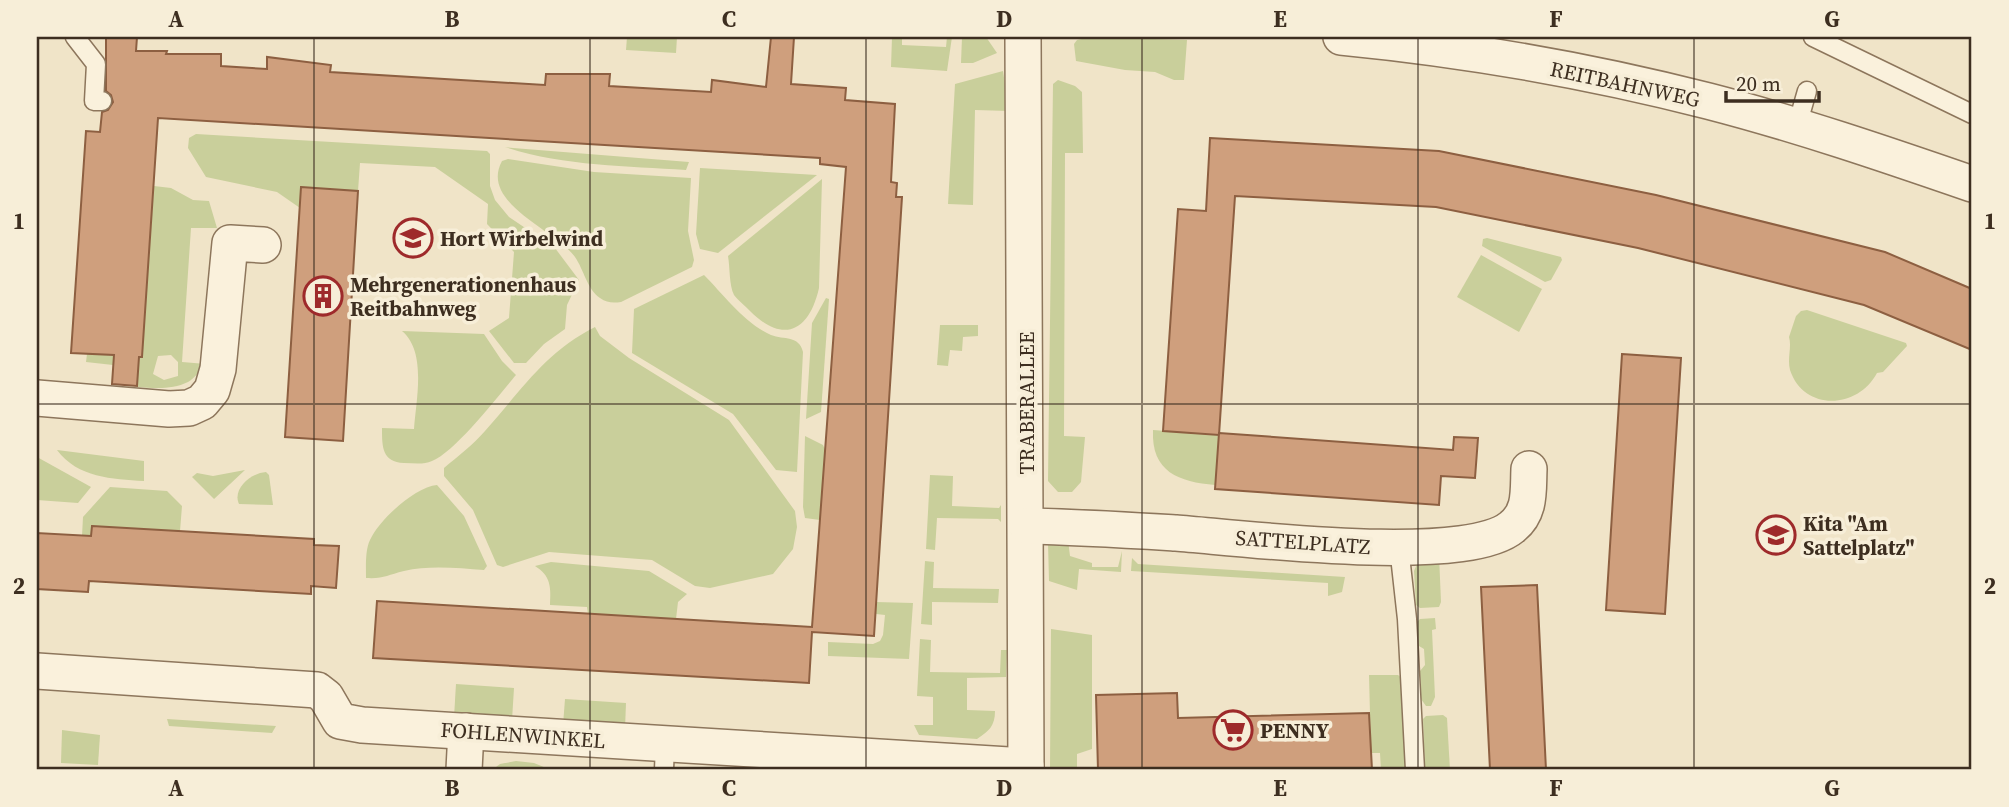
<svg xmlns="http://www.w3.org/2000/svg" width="2009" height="807" font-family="'Source Serif 4',serif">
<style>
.green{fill:#c9cf9b;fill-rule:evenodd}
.building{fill:#cf9f7d;stroke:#8d5f41;stroke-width:2}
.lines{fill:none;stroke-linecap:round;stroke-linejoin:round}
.service-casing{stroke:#8d765c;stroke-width:21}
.minor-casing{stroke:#8d765c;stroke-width:38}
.service{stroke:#faf1dc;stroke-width:18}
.minor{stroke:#faf1dc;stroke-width:35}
.grid{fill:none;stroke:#3d2e20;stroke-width:2;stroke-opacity:0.55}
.labels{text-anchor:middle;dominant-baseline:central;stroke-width:7;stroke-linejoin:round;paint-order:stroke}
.street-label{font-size:21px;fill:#3d2e20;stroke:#f7eed8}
.poi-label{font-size:21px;font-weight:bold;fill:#3d2e20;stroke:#f7eed8;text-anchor:start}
.neatline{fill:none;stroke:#3d2e20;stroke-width:2.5}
.grid-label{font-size:23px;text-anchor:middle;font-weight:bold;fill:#3d2e20}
</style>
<rect width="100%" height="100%" fill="#f0e4c8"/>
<g class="green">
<polygon points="627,37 677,37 676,53 626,50"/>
<polygon points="892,37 902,37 902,45 946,47 947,37 952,37 947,71 891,67"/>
<polygon points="962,37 986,37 997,53 973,63 961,63"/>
<polygon points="1091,37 1187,40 1184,80 1174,80 1155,72 1125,70 1076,61 1074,44 1077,40"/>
<polygon points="1003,71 1009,111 975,110 973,205 948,204 955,84"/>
<polygon points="1058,80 1075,86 1082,92 1083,153 1065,153 1064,436 1085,437 1081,482 1072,492 1058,492 1048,481 1053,84"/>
<polygon points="196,134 487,151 490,154 490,186 495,200 509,217 555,248 579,280 567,305 565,329 544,344 526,363 514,363 489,331 509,318 514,252 487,224 488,204 435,167 360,163 358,191 301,187 300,208 277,192 206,177 188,148 189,138"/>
<path d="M505 147 513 148 689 162 686 170C627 166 562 166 505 147Z"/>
<path d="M508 159 594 172 691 178 688 231 694 260 692 267 621 302C613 303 607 303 600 298 587 289 584 270 575 257 556 230 479 203 502 161Z"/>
<polygon points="700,168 817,175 718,253 700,249 696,234"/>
<path d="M822 179 819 288C809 332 783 344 750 311 745 306 738 300 734 295 729 285 730 267 728 256Z"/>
<path d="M154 186 171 188 193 200 209 201 217 228H191L182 362 206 364 205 370C197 372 195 378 188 382 172 390 154 388 137 387L138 364 113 365 86 362 87 354 142 357ZM171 355 178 362V376L164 380 153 374 158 356Z"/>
<polygon points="1487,238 1561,257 1562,260 1551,280 1545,282 1482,246 1483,239"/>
<polygon points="1481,255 1542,289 1519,332 1457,297"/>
<path d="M704 275C724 295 744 323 771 335 784 340 799 335 803 352L797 472 776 470 733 414 632 353 634 309Z"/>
<polygon points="826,298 829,299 821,412 806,419 812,323"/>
<path d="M1807 310 1906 343 1907 346 1883 372 1877 373C1858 409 1804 412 1790 370 1787 358 1792 347 1789 337L1796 316 1801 311Z"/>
<polygon points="940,325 978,325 978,336 963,337 962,351 950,350 948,366 937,365"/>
<path d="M595 327 600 336 629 358 729 420 795 511 797 527 793 549 773 574 710 588 695 586 652 560 549 552 503 567 497 565 473 510 444 476V468C458 456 473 445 485 431 521 391 545 352 595 327Z"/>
<path d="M402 331 484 334 502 361 516 375C498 396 456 451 432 461 423 465 414 463 404 463 382 462 382 447 382 428L414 429C416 400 427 352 402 331Z"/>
<path d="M1153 430 1219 435 1215 485C1179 482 1151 472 1153 430Z"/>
<polygon points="805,436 823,445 826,452 820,520 805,518 803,507"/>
<path d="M57 450 144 461V481C112 479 78 478 57 450Z"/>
<polygon points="37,457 91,487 78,503 37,500"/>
<polygon points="245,470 214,499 192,477 197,473 213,476"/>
<path d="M266 472 269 475 273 505 239 504C232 489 251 473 266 472Z"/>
<polygon points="930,475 953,476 952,506 999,508 1001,505 1001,522 998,519 937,518 935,550 926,549"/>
<path d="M437 485 464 516 487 566 484 570C458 568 429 565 404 571 387 575 384 579 366 578 366 567 365 550 370 540 379 520 415 487 437 485Z"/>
<polygon points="110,487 167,491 182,506 180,531 93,526 91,536 82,536 83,517"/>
<polygon points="1068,540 1070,556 1092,563 1092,567 1118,567 1122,551 1121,572 1079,569 1077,590 1049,581 1048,543"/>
<polygon points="1439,555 1441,602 1439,607 1420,608 1416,605 1414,571 1417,564"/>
<polygon points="1132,558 1138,564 1345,577 1342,592 1328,596 1328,583 1131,571"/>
<polygon points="925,561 934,562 933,588 999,589 998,603 932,602 932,625 921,624"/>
<path d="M551 562 649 571 687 594 678 602 676 619 588 614 587 607 550 605C551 587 551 576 535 566Z"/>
<polygon points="876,602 913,603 909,659 828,656 828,642 873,644 880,641 883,635 885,615 876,614"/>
<polygon points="1435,618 1436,629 1432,630 1435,697 1431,706 1426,706 1421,699 1420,671 1425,665 1424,649 1419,646 1417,622 1420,619"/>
<polygon points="1051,629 1092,635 1092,749 1077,754 1077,770 1050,770"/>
<path d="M920 639 931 640 930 672 1000 673 1001 650H1007L1006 677 967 678V710L995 711C995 726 989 731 977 739L919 735 914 725H933V697L917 696Z"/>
<polygon points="1369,675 1398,675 1403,679 1407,770 1381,770 1380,753 1371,753"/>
<polygon points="456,684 514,688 512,720 454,717"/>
<polygon points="565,699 626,703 625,729 563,725"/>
<polygon points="1443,715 1447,718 1450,770 1425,770 1423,719 1426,716"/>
<polygon points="167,719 276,726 272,733 169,726"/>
<polygon points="62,730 100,735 98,765 61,763"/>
<polygon points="516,761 534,763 551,770 492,770 500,764"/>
</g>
<g class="building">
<polygon points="106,37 137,37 136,51 167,51 166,54 221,54 221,66 267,69 267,57 331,65 330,72 545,85 546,74 610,74 609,86 711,92 712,80 766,87 771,37 794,37 791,84 846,88 845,100 895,104 891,182 897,183 896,197 902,197 874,636 812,632 809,683 373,658 377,601 812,627 846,167 820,164 820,158 158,118 142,357 139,357 137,386 112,384 114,355 71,353 86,131 100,132 102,112 108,110 113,102 111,95 106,91"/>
<polygon points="1210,138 1439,151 1656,195 1885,252 1972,289 1972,350 1864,305 1638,248 1436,207 1235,196 1219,435 1163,431 1178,209 1206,211"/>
<polygon points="301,187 358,191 343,441 285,437"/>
<polygon points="1622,354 1681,358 1665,614 1606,610"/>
<polygon points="1219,433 1453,450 1454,437 1478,438 1475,478 1441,476 1439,505 1215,489"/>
<polygon points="92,526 314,539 314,545 339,546 336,588 311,586 311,594 89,581 88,592 37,589 37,533 91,536"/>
<polygon points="1537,585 1546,770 1490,770 1481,587"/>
<polygon points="1177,693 1178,718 1369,713 1372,770 1098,770 1096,695"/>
</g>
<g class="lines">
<g class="service-casing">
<g id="service">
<polyline points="75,37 96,64 94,101 102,101"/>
<polyline points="1813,37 1972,114"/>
<polyline points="1797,126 1807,91"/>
<polyline points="1399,547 1407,619 1415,770"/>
<polyline points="664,770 665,744"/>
</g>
</g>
<g class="minor-casing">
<g id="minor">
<polyline points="1023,37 1026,770"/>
<path d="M1341 37C1464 49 1587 70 1708 101 1797 124 1885 154 1972 184"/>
<polyline points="37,398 169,409 189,408 202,402 212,390 218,369 230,243 263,245"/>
<path d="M1027 526C1077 527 1126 530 1176 533 1242 538 1465 566 1512 527 1531 512 1528 491 1529 469"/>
<polyline points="37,671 317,690 326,697 340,721 362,725 1026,766"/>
<polyline points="464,770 466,731"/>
</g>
</g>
<use href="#service" class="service"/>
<use href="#minor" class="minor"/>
</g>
<path class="grid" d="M314 37V770M590 37V770M866 37V770M1142 37V770M1418 37V770M1694 37V770M37 404H1972"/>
<defs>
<g id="school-ring" transform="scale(2.0125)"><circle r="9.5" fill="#f7eed8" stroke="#9e2a2b" stroke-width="1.5"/><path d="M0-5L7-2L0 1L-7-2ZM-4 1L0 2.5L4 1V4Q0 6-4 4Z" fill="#9e2a2b"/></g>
<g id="building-ring" transform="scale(2.0125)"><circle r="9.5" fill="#f7eed8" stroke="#9e2a2b" stroke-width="1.5"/><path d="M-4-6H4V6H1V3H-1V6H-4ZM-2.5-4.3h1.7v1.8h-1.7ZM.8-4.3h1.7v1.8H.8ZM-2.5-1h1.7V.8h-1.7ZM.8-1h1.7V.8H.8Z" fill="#9e2a2b"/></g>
<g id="supermarket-ring" transform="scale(2.0125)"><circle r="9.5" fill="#f7eed8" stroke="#9e2a2b" stroke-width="1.5"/><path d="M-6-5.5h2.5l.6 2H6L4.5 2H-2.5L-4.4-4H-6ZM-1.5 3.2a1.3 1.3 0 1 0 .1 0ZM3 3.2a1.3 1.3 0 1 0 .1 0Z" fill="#9e2a2b"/></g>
</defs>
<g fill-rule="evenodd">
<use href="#school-ring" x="413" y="238"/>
<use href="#building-ring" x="323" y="296"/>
<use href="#school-ring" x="1776" y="535"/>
<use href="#supermarket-ring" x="1233" y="730"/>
</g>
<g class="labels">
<g class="street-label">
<text transform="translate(1625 84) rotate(12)">REITBAHNWEG</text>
<text transform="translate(1026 403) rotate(-90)">TRABERALLEE</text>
<text transform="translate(1303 542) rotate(4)">SATTELPLATZ</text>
<text transform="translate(523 735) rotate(4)">FOHLENWINKEL</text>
</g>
<g class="poi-label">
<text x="440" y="238">Hort Wirbelwind</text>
<text x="350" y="284">Mehrgenerationenhaus<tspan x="350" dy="24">Reitbahnweg</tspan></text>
<text x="1803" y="523">Kita "Am<tspan x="1803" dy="24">Sattelplatz"</tspan></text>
<text x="1260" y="730">PENNY</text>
</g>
</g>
<rect width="2009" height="807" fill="none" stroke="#f7eed8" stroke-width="77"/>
<path d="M1726 91v10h93v-10" fill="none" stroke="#3d2e20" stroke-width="3.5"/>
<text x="1736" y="91" font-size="21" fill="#3d2e20" stroke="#f7eed8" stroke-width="5" paint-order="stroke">20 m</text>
<rect x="38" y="38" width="1932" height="730" class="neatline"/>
<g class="grid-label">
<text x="176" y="27">A</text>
<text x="452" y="27">B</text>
<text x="729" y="27">C</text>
<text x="1004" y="27">D</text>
<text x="1280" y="27">E</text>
<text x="1556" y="27">F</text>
<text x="1832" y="27">G</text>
<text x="19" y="229">1</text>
<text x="1990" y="229">1</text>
<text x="19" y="594">2</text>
<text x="1990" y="594">2</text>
<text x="176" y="796">A</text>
<text x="452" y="796">B</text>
<text x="729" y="796">C</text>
<text x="1004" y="796">D</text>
<text x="1280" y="796">E</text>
<text x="1556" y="796">F</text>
<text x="1832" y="796">G</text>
</g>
</svg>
